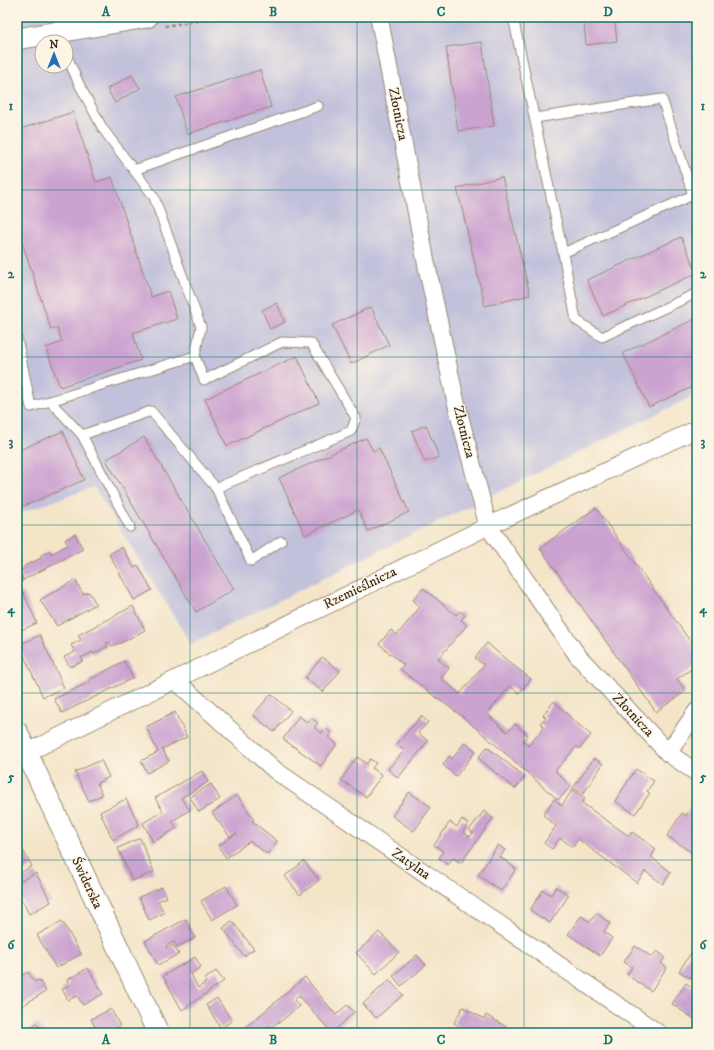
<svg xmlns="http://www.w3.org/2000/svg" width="714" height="1050" font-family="'IM FELL DW Pica',serif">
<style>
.industrial{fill:#c2c1dc;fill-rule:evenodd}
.building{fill:#cba3d0}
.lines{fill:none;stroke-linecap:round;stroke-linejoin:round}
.service-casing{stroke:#988874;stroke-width:11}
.minor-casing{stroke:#988874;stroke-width:19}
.tertiary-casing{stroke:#988874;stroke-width:23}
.path{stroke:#988874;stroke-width:2.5;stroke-dasharray:3 3;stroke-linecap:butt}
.service{stroke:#fff;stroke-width:9}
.minor{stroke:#fff;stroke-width:17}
.tertiary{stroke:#fff;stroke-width:21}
.grid{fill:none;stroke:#0f766e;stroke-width:1;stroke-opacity:0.55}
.labels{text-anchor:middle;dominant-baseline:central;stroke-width:3;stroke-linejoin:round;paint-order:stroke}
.street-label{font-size:14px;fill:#3b2a1e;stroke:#fcf5e5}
.neatline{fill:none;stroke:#0f766e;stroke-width:1.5}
.grid-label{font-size:13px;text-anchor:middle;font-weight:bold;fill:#0f766e}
</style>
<rect width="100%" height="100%" fill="#fcf5e5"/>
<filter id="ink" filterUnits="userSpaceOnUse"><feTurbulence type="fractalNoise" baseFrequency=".025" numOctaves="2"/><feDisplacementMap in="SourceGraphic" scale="8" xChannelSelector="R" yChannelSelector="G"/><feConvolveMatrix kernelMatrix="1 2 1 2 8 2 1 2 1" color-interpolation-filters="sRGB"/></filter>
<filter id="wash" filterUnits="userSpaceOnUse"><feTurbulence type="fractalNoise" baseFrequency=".012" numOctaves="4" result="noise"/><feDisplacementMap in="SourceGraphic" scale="16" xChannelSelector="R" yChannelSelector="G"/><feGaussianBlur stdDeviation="0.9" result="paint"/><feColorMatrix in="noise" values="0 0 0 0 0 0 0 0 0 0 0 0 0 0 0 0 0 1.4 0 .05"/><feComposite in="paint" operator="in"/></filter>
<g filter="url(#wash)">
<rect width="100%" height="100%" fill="#f4e5c9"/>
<path class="industrial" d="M17 17H697V394L191 644 94 487 17 514ZM42 42H66V66H42Z"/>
<g id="blocks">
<g class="building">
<polygon points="588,17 614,17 617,41 586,45 584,23"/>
<polygon points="482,42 494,126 458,131 446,47"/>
<polygon points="260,70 271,107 187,134 176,97"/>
<polygon points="132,75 140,88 115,103 107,89"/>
<polygon points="73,112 96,182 112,177 151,297 168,291 177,319 133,333 141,360 60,387 46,348 62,342 57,328 51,329 17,227 17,130"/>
<polygon points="502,177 530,295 485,306 457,188"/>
<polygon points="681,237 697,273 603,316 587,280"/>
<polygon points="277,303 285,322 270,329 262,310"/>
<polygon points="371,307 389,345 351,364 332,325"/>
<polygon points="697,318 697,385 649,407 623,353"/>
<polygon points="297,356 319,403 227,446 205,399"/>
<polygon points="426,425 439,457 425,462 412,431"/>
<polygon points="63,431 84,480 17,509 17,451"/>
<polygon points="144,437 234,589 196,612 106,460"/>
<polygon points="366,438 373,451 379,448 409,512 368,531 358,510 305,535 279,478"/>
<polygon points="596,508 697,651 697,665 677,679 686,691 656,712 540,548"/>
<polygon points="75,534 83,549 23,580 19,571 25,568 24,566 42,558 40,556 50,551 51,554 68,545 65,540"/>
<polygon points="122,547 134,568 138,565 152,590 134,600 109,554"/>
<polygon points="17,569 23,581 17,584"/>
<polygon points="75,580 83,594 89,592 96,604 57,626 40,600"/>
<polygon points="423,588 456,615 460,611 465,615 461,620 467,625 438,659 449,668 441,678 460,694 484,665 475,658 487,643 509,662 531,679 519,693 510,686 487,714 507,732 515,724 528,735 523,741 528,746 544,727 540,723 546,718 543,715 554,701 573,720 591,735 579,749 577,746 555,771 571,786 558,800 497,746 463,717 429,692 400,669 404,665 379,644 391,630 397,635 420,607 413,600"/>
<polygon points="23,592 37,623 17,632 17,595"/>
<polygon points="133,606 145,630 119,644 118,643 112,646 109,642 106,643 108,646 93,654 92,652 81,658 83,661 70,667 64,657 75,652 71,645 81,640 78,635"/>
<polygon points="40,635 64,688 43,697 19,645"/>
<polygon points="322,657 340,671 323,692 305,678"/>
<polygon points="124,661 133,678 62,713 54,699 90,682 89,680"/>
<polygon points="271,694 291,711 274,732 253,715"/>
<polygon points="175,712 187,737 162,749 169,761 147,773 141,761 158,752 146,727"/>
<polygon points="299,716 308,723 311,718 318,723 314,728 322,733 325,728 331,733 328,737 337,744 321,766 283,739"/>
<polygon points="421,716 428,722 418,733 428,741 398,778 388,769 404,751 397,744"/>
<polygon points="465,742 476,751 456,776 443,765 449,756 452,759"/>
<polygon points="487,747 525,777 515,789 478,758"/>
<polygon points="357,757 367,764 370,759 376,763 372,768 382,775 366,797 341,780"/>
<polygon points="594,758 603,764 583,794 573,788"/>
<polygon points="101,760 109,777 97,783 102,795 89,801 75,772"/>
<polygon points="636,769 654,781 647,791 650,793 635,814 615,801"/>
<polygon points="202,771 208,782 181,798 190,810 172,821 177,828 153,842 143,823 163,811 155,798"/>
<polygon points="211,784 220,799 199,812 190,797"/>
<polygon points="572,790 585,798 582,803 603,818 629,836 632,832 656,849 651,857 671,872 663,884 645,871 637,883 578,839 573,847 560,838 552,849 544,843 556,826 543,815 554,799 562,806"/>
<polygon points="409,792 431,807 414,831 392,816"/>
<polygon points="237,795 254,820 252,821 277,841 267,854 250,841 226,858 218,846 237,833 230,837 212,813"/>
<polygon points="126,799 139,825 113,840 100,812"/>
<polygon points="692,806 697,809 697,856 667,836 682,813 686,816"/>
<polygon points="484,811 493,818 461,863 453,858 448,865 439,858 443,851 434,845 450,822 457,827 462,819 468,824 463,832 470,837 473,833 469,830"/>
<polygon points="140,838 154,872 132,881 118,848"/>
<polygon points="498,845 505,850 500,857 516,869 501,891 478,875"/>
<polygon points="21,847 32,866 17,875 17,849"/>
<polygon points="304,861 319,880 300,895 285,876"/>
<polygon points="36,873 51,902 29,914 22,900 17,903 17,883"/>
<polygon points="226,886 237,905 212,920 201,901"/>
<polygon points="162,887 167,897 158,901 164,913 149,920 139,897"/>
<polygon points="556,887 569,895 550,923 530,910 543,890 551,895"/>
<polygon points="596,913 610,923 604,932 612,938 600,956 568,934 581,916 590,922"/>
<polygon points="186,919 195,938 177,947 174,942 165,946 166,948 173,945 179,954 158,965 145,941"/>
<polygon points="62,921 81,954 56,968 37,935"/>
<polygon points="232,921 254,949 244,956 223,928"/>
<polygon points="379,932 399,952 376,974 356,953"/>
<polygon points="697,944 697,973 695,971 690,978 679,971"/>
<polygon points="635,946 652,957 657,951 665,957 661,963 667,967 651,991 627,975 632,967 624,962"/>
<polygon points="417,955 426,965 401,986 393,976"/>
<polygon points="195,957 201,967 191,974 198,988 206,982 205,979 216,971 224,981 182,1010 163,976"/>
<polygon points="88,968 103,994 83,1005 77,996 68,1000 62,989 69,985 67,980"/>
<polygon points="28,972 35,982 39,980 46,991 17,1009 17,978"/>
<polygon points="305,977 336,1015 347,1005 354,1012 332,1033 299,996 294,1000 299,1006 279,1023 278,1022 272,1027 270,1025 266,1028 269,1032 268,1033 239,1033"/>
<polygon points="389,980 403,995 376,1018 363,1004"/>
<polygon points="686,983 697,991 697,1021 672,1004"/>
<polygon points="217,998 232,1021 221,1028 206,1005"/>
<polygon points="463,1007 484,1019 486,1015 508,1028 506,1033 470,1033 454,1023"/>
<polygon points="111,1009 120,1026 107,1033 98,1033 91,1019"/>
<polygon points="37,1023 44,1033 22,1033"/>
</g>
</g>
</g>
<g filter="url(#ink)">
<use href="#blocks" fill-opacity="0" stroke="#988874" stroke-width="1"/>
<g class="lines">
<g class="service-casing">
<g id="service">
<polyline points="513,17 563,253 693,195 662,99 535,118"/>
<polyline points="66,54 79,84 103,129 154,197 201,327 195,356"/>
<polyline points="134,170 318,106"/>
<polyline points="693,195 697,206"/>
<polyline points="563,253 576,320 602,337 697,293"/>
<polyline points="17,338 31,407 195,356 204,380 282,342 311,343 356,418 351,431 216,488 251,561 281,541"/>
<polyline points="50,401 82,435 130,527"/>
<polyline points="82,435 151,411 216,488"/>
</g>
</g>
<g class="minor-casing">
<g id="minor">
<polyline points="379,17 426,262 455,398 488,526 578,656 668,753 697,773"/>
<polyline points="175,680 276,771 658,1033"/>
<polyline points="26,753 488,526 697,429"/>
<polyline points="668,753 697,711"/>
</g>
</g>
<g class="tertiary-casing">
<g id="tertiary">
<polyline points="17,39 147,17"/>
<polyline points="17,732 158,1033"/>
</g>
</g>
<polyline class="path" points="165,26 222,17"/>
<use href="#service" class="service"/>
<use href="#minor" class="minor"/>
<use href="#tertiary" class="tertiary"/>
</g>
</g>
<path class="grid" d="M190 17V1033M357 17V1033M524 17V1033M17 190H697M17 357H697M17 525H697M17 693H697M17 860H697"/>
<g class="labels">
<g class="street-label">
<text transform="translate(398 114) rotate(79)">Złotnicza</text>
<text transform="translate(464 432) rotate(76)">Złotnicza</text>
<text transform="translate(360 588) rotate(-26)">Rzemieślnicza</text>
<text transform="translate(633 715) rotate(47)">Złotnicza</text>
<text transform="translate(411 864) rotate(35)">Zatylna</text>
<text transform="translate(87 883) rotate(65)">Świderska</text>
</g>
</g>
<rect width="714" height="1050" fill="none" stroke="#fcf5e5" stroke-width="44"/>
<g transform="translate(54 54)"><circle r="19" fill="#fcf5e5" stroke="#afa495"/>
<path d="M0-3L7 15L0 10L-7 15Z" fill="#1f6fb2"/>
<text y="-6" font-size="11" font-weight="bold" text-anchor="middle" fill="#3b2a1e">N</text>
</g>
<rect x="22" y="22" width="670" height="1006" class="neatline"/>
<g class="grid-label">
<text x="106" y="16">A</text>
<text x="273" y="16">B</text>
<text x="441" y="16">C</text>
<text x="608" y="16">D</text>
<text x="11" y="110">1</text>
<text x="703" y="110">1</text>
<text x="11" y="278">2</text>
<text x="703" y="278">2</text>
<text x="11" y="446">3</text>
<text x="703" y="446">3</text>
<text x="11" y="613">4</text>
<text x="703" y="613">4</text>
<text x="11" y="781">5</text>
<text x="703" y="781">5</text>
<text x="11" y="949">6</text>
<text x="703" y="949">6</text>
<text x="106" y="1044">A</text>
<text x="273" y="1044">B</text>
<text x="441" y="1044">C</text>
<text x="608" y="1044">D</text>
</g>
</svg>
